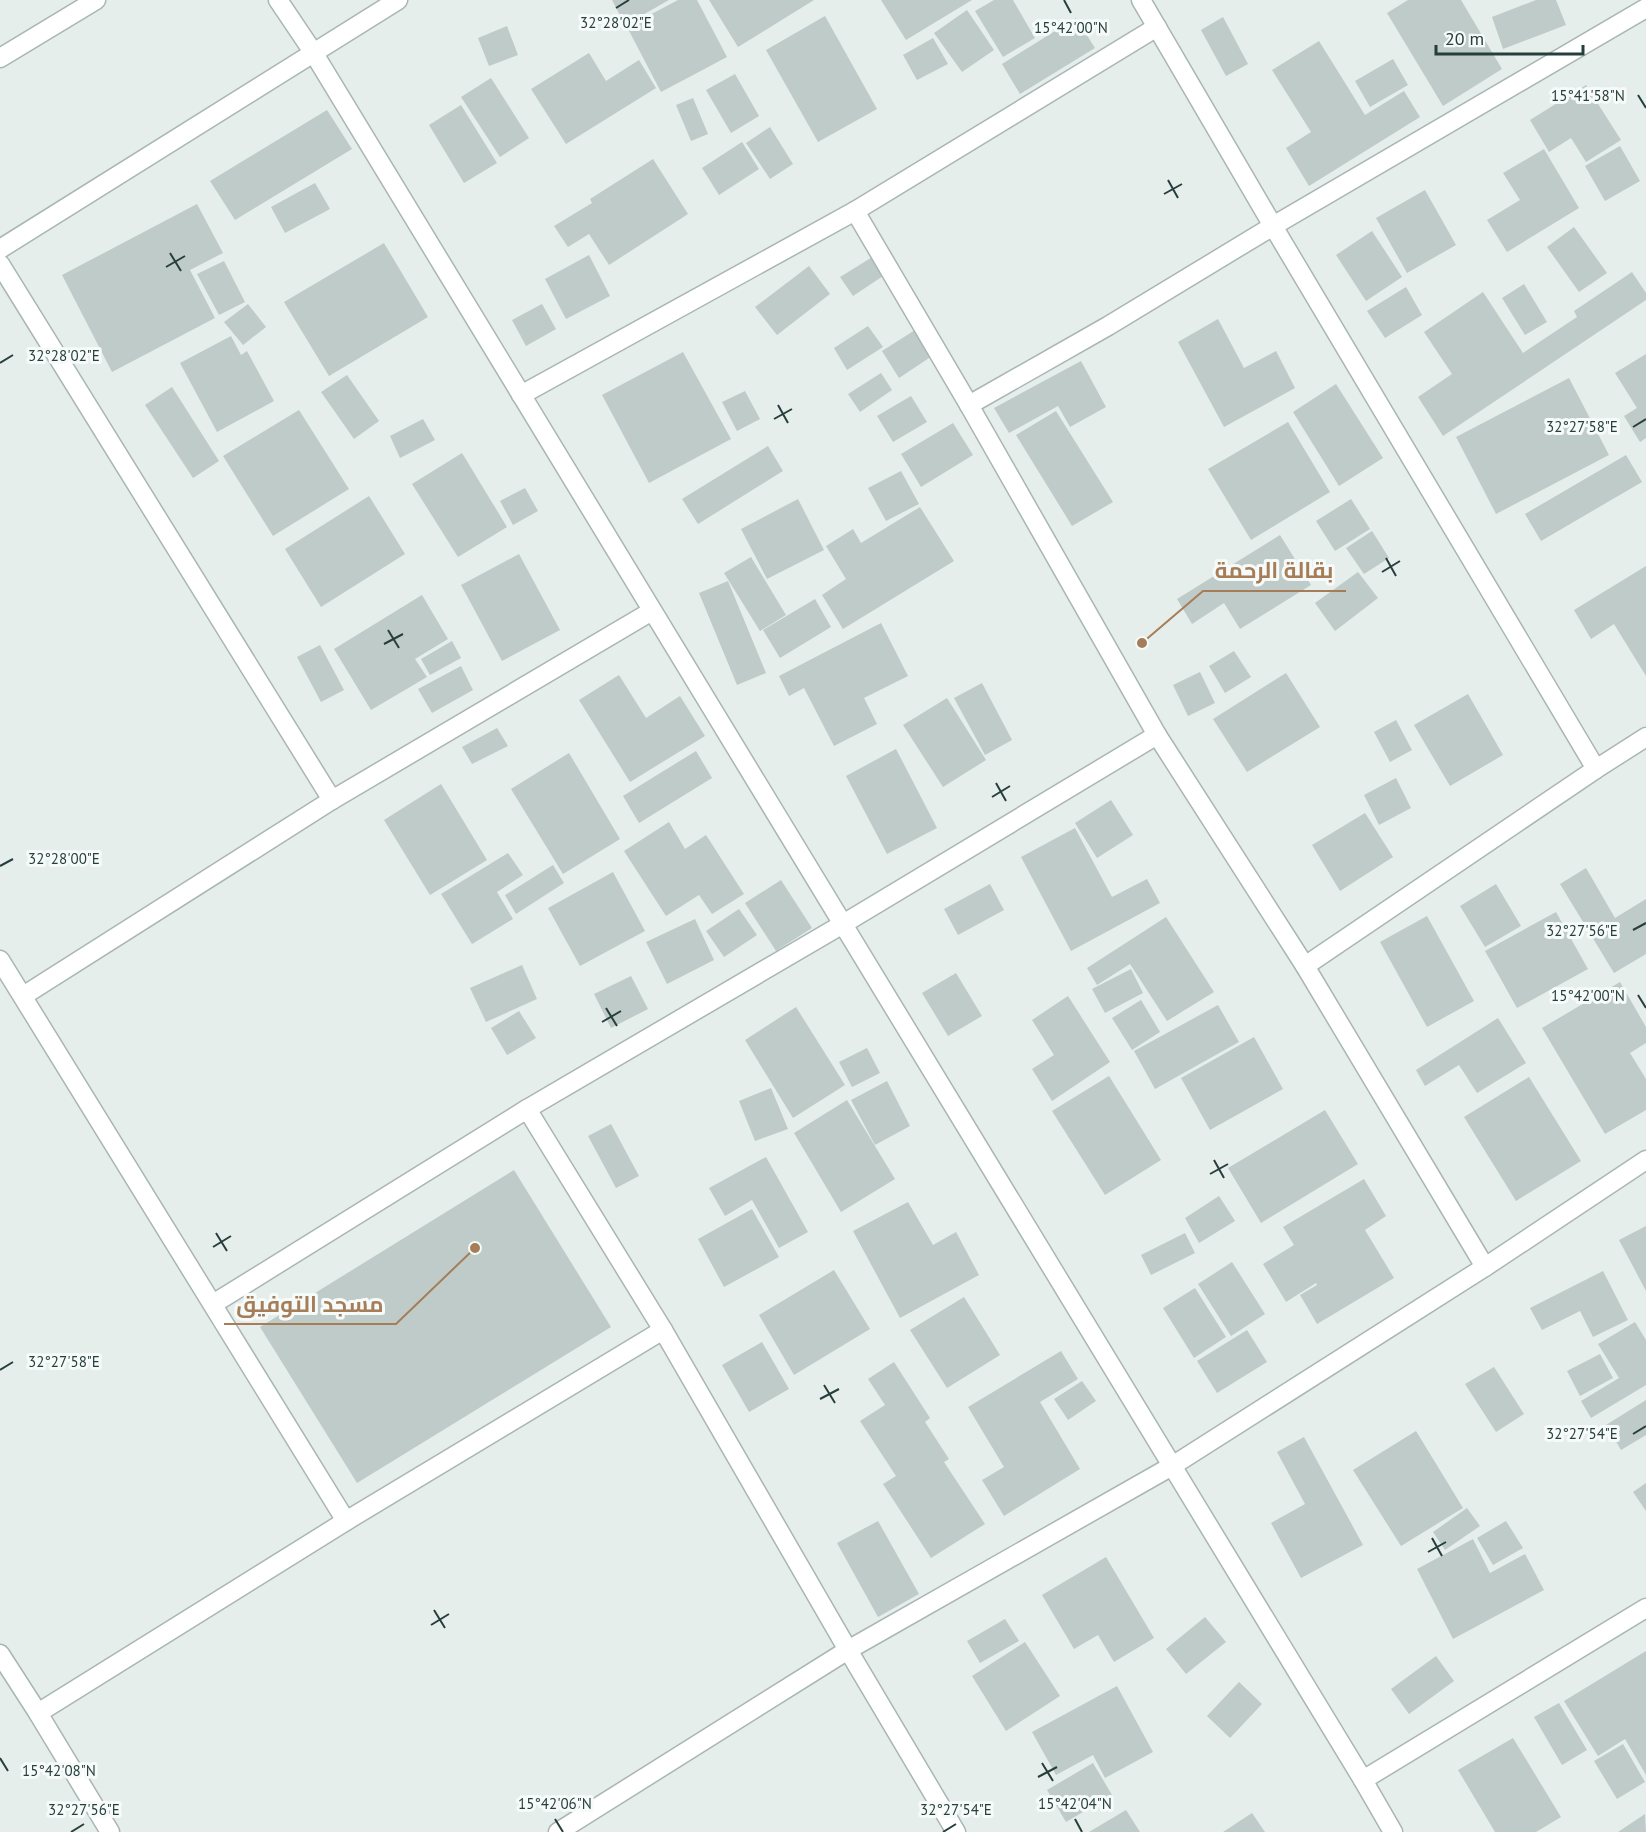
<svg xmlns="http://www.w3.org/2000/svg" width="1646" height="1832" font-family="'PT Sans',Cairo,sans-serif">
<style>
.building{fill:#becbc8}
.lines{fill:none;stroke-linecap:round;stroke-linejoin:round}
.minor-casing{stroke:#a9b6b4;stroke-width:21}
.tertiary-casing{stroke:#a9b6b4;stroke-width:21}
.minor{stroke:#fff;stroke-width:18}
.tertiary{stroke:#fff;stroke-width:18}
.ticks{fill:none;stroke:#263f3d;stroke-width:2}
.ticks-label{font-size:15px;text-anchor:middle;fill:#263f3d;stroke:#f6faf9;stroke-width:6;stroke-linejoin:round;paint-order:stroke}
.leader{fill:none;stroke:#a57e59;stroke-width:2}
.callout-dot{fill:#a57e59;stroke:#f6faf9;stroke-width:2}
.callout-label{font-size:22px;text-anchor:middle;font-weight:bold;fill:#a57e59;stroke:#f6faf9;stroke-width:6;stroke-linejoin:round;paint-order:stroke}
</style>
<rect width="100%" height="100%" fill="#e6eeec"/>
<g class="building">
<polygon points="612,0 669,0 625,25"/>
<polygon points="678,0 697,0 727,57 661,92 627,27"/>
<polygon points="709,0 814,0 738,47"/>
<polygon points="881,0 972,0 906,40"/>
<polygon points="994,0 1013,0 1035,38 1003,57 975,11"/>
<polygon points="1408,0 1461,0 1502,69 1443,106 1387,13"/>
<polygon points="1536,0 1556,0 1566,25 1503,49 1492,17"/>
<polygon points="967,10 994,50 962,72 934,33"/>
<polygon points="825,16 877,109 818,142 766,50"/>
<polygon points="1223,17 1248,64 1226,76 1201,30"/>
<polygon points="1076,18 1095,48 1020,94 1002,64"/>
<polygon points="507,26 518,55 489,66 478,38"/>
<polygon points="933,38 948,64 917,80 903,55"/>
<polygon points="1319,41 1365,115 1404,91 1420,117 1309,186 1286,148 1311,132 1272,70"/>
<polygon points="589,53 606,81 639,60 656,88 566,144 531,89"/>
<polygon points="1393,59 1408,85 1370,107 1355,81"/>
<polygon points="735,74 759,116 731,133 706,90"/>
<polygon points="491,78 529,138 500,157 461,97"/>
<polygon points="1586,85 1621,140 1586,162 1571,138 1549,152 1530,120"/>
<polygon points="693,98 708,134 691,141 676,105"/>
<polygon points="461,105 497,163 464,183 429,125"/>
<polygon points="327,110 352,149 235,220 210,181"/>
<polygon points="770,127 793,164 770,179 746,143"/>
<polygon points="742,142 759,169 719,195 702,168"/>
<polygon points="1620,146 1640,181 1605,201 1585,166"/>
<polygon points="1544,149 1579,208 1507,252 1487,220 1520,200 1503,173"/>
<polygon points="653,159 688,214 609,265 589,234 568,247 554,226 592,203 590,199"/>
<polygon points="315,183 330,209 285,233 271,207"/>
<polygon points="1425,190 1456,245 1407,273 1376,218"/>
<polygon points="197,204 223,253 190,270 215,318 112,372 62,275"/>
<polygon points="1574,227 1607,273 1579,292 1547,247"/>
<polygon points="1372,231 1402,277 1366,301 1336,255"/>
<polygon points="384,243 428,317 329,376 284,302"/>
<polygon points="589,255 610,296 566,319 545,279"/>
<polygon points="874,256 886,274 853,296 840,277"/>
<polygon points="224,261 245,302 219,315 197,274"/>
<polygon points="809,266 830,294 777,335 755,307"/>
<polygon points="1632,272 1646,293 1646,300 1443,436 1418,397 1452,374 1424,332 1483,292 1523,353 1577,317 1574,311"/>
<polygon points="1524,284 1547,322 1525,335 1502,298"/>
<polygon points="1406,287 1422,315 1385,338 1367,311"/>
<polygon points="248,304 266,327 243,345 224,322"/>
<polygon points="542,304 556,329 526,346 512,320"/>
<polygon points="1218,319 1244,368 1276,351 1295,388 1224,427 1178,342"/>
<polygon points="868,326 883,347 847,370 834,348"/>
<polygon points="915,330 932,356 899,378 882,351"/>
<polygon points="231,336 241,355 247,351 274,401 217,432 180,363"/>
<polygon points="683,352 731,439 649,483 602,395"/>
<polygon points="1646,354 1646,438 1640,442 1624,416 1637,408 1615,373"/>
<polygon points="1081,361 1106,407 1070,427 1058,406 1009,433 994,408"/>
<polygon points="881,373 892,390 860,412 848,394"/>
<polygon points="347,375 379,421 354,439 321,392"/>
<polygon points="1569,378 1609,455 1496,514 1456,437"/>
<polygon points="1336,384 1383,458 1339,486 1293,412"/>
<polygon points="172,387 219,461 193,478 145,405"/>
<polygon points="745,391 760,419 737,431 722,402"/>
<polygon points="911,396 927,422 893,442 877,416"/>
<polygon points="299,410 349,489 273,536 223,456"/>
<polygon points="1056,411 1113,502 1072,526 1016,435"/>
<polygon points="423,419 435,440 400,458 390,436"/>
<polygon points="1288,422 1330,492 1251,540 1208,469"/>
<polygon points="953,423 973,455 921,487 901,454"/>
<polygon points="768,446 783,471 698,524 682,499"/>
<polygon points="462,453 507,527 458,557 412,484"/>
<polygon points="1626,455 1642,482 1541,541 1525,514"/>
<polygon points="901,471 919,504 886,521 868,488"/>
<polygon points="525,488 538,511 513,525 500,501"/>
<polygon points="369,496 405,554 321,607 285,549"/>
<polygon points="798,499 824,550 767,579 741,529"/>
<polygon points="1351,499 1370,529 1335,551 1316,521"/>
<polygon points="920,507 954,561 843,629 822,595 846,579 826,546 853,529 861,543"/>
<polygon points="1372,531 1389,558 1364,574 1346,548"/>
<polygon points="1280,535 1311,585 1240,629 1224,603 1192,624 1177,599"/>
<polygon points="519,554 560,630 502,661 461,585"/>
<polygon points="751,557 786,615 760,631 724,573"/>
<polygon points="1646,566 1646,676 1614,624 1591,639 1574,610"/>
<polygon points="1358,572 1378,598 1335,631 1315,603"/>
<polygon points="728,581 766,673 737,685 699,593"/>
<polygon points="422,595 448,639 415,659 427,677 371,710 334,649"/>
<polygon points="815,599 831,627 780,658 763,630"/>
<polygon points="881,623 908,676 864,698 877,724 834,746 804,688 789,696 779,676"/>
<polygon points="452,641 461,658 430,675 421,659"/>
<polygon points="320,645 344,690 321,702 297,657"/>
<polygon points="1234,651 1251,677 1225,693 1209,666"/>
<polygon points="461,666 473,690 432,713 418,689"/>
<polygon points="1200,672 1215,703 1188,716 1173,685"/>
<polygon points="1286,673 1320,727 1247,772 1213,719"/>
<polygon points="619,675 646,718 680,696 705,736 630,782 579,700"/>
<polygon points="982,683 1012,740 985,755 954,698"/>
<polygon points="1468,694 1503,755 1450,786 1414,725"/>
<polygon points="947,698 986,760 943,787 903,725"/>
<polygon points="1396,720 1412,750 1390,762 1374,732"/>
<polygon points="497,728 508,746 472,764 462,747"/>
<polygon points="896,749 937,828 887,854 846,776"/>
<polygon points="696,751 712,778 639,823 623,796"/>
<polygon points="569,753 620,839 563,874 511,789"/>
<polygon points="1396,778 1411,808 1379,825 1364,795"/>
<polygon points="441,784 487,860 430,895 384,820"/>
<polygon points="1111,800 1133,835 1097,858 1075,823"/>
<polygon points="1365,813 1393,857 1340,891 1312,845"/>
<polygon points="669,822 685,849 706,835 744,894 712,914 699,895 666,916 624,851"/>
<polygon points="1075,828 1112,897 1147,879 1160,903 1071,951 1021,857"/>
<polygon points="508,853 523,875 497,892 513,919 472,944 441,894"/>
<polygon points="553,865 564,883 516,914 505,895"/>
<polygon points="1586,868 1615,918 1646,899 1646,954 1614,973 1560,884"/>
<polygon points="613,872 645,931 580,966 548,908"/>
<polygon points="781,880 812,928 776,951 745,903"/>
<polygon points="990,884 1004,910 958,935 944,909"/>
<polygon points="1496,884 1521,926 1485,947 1460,906"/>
<polygon points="739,909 757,935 724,957 706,931"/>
<polygon points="1556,912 1588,969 1517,1008 1485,951"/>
<polygon points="1427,916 1474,1001 1427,1027 1380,942"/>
<polygon points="1166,917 1214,992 1167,1021 1130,964 1097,985 1087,968"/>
<polygon points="695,919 714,960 667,984 646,942"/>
<polygon points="522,965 537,999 486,1022 470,988"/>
<polygon points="1131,969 1143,993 1105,1013 1092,989"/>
<polygon points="956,973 982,1016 948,1036 922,993"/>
<polygon points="631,976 648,1009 611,1028 594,994"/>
<polygon points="1620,982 1646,1027 1646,1043 1630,1053 1646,1079 1646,1110 1605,1134 1542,1028"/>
<polygon points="1068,996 1110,1062 1052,1101 1032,1069 1054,1055 1032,1020"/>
<polygon points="1141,1000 1160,1032 1132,1050 1112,1018"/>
<polygon points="1218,1005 1239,1042 1155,1089 1134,1051"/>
<polygon points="796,1007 845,1085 793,1118 745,1040"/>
<polygon points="519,1011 536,1038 507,1055 491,1028"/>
<polygon points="1498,1018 1526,1063 1477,1093 1459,1065 1425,1086 1416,1070"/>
<polygon points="1254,1037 1283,1089 1210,1130 1181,1078"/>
<polygon points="867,1048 880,1073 852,1087 839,1062"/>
<polygon points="1109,1076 1161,1160 1105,1195 1052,1111"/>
<polygon points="1529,1077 1581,1161 1516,1201 1464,1117"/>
<polygon points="887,1081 910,1126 875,1145 851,1100"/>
<polygon points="771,1088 788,1129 755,1141 739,1101"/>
<polygon points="847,1100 895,1179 841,1212 794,1133"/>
<polygon points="1325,1110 1358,1164 1261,1223 1228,1168"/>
<polygon points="611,1124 639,1176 616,1188 588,1136"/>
<polygon points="766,1157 808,1232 779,1248 752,1200 725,1216 709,1188"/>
<polygon points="514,1170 611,1327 357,1483 260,1327"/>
<polygon points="1364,1179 1386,1216 1365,1230 1394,1278 1317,1324 1300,1295 1317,1285 1316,1283 1286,1302 1263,1264 1294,1245 1283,1227"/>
<polygon points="1219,1196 1235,1221 1199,1243 1185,1218"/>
<polygon points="908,1202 933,1245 956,1232 979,1275 900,1318 853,1231"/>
<polygon points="752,1209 779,1257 724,1287 698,1239"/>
<polygon points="1646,1226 1646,1291 1619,1240"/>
<polygon points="1185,1233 1195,1253 1151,1275 1141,1255"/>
<polygon points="1232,1262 1265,1314 1231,1336 1198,1284"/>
<polygon points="834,1270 870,1329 794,1375 759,1315"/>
<polygon points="1603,1271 1628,1320 1593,1337 1580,1311 1542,1330 1530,1308"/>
<polygon points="1195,1288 1226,1337 1194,1358 1163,1308"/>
<polygon points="964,1297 1000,1355 947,1388 910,1330"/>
<polygon points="1635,1322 1646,1340 1646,1385 1591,1418 1581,1401 1619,1378 1598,1344"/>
<polygon points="1247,1330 1267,1362 1217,1393 1197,1361"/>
<polygon points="762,1342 789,1389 749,1412 722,1365"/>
<polygon points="1061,1351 1078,1379 1040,1402 1080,1469 1004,1516 982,1480 1004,1467 968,1407"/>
<polygon points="1600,1354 1613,1378 1580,1396 1567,1371"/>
<polygon points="894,1362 930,1418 925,1422 949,1459 944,1462 985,1524 931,1558 883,1484 896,1476 860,1421 885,1405 868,1379"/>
<polygon points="1494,1367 1524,1414 1496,1432 1465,1384"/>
<polygon points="1082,1381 1096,1401 1068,1420 1054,1399"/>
<polygon points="1646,1400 1646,1435 1621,1450 1606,1425"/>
<polygon points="1416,1431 1463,1508 1401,1546 1353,1470"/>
<polygon points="1304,1437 1363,1545 1301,1578 1271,1523 1305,1504 1277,1452"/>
<polygon points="1646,1483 1646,1511 1633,1492"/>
<polygon points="1467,1508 1480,1526 1445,1550 1433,1532"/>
<polygon points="878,1521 919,1594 878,1617 837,1543"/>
<polygon points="1506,1521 1523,1548 1493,1565 1477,1538"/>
<polygon points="1473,1539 1490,1573 1525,1554 1544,1590 1453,1639 1417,1569"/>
<polygon points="1106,1557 1154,1638 1114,1662 1098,1635 1074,1649 1042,1595"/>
<polygon points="1205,1617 1226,1642 1186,1674 1166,1649"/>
<polygon points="1005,1619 1019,1641 980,1663 967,1641"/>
<polygon points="1025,1642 1060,1696 1006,1731 972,1676"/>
<polygon points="1646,1651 1646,1775 1625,1739 1598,1756 1564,1701"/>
<polygon points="1436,1656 1454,1681 1409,1714 1391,1689"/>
<polygon points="1239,1682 1262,1704 1230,1738 1207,1716"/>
<polygon points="1117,1686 1153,1752 1105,1778 1093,1755 1056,1775 1032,1732"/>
<polygon points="1559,1703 1587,1750 1562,1765 1534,1717"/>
<polygon points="1513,1738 1561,1817 1536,1832 1495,1832 1458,1770"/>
<polygon points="1623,1744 1645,1782 1617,1799 1594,1761"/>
<polygon points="1093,1763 1112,1795 1066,1822 1047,1790"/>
<polygon points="1126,1810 1140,1832 1089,1832"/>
<polygon points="1252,1813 1265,1832 1223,1832"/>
<polygon points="1645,1814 1646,1832 1618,1832"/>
</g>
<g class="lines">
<g class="minor-casing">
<g id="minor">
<polyline points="278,0 313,52 1363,1780 1393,1832"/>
<polyline points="1141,0 1273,226 1596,769"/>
<polyline points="855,211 969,405 1157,735 1305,966 1485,1267"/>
<polyline points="0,249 398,0"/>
<polyline points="0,264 332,800"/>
<polyline points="521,395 855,211 1157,27"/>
<polyline points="969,405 1108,326 1273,226 1646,8"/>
<polyline points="0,960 346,1521"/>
<polyline points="1305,966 1596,769 1646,737"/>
<polyline points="23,996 332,800 652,611"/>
<polyline points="527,1109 663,1330 848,1650 956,1832"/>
<polyline points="213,1304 527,1109 843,924 1157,735"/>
<polyline points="0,1654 38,1713 110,1832"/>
<polyline points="38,1713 346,1521 663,1330"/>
<polyline points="1363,1780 1646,1608"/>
<polyline points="558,1832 848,1650 1172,1466 1485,1267 1646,1160"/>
</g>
</g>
<g class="tertiary-casing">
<polyline id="tertiary" points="0,58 96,0"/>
</g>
<use href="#minor" class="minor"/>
<use href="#tertiary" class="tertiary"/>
</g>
<path class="ticks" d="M1064 0 1071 13M616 8 629 0M1638 95 1646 108M1168 180 1178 198M1164 194 1182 184M170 253 181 271M166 267 185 256M0 363 13 355M778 405 788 423M774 419 792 409M1633 427 1646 419M1386 558 1396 576M1382 572 1400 561M388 630 399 648M384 644 403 634M996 783 1006 801M992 797 1010 786M0 866 13 859M1633 930 1646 923M1638 995 1646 1008M606 1008 617 1026M602 1022 621 1011M1214 1160 1224 1178M1210 1174 1228 1164M216 1233 227 1251M213 1247 231 1236M0 1370 13 1362M824 1385 835 1403M820 1399 839 1389M1633 1434 1646 1426M1432 1538 1442 1556M1428 1552 1446 1542M434 1610 445 1628M431 1625 449 1614M0 1758 8 1771M1042 1763 1053 1781M1038 1777 1057 1767M555 1819 563 1832M1075 1819 1082 1832M71 1832 84 1824M943 1832 956 1824"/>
<g class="ticks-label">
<text x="616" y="28">32°28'02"E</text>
<text x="1071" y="33">15°42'00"N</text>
<text x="1588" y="101">15°41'58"N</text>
<text x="64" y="361">32°28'02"E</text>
<text x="1582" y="432">32°27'58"E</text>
<text x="64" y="864">32°28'00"E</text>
<text x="1582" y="936">32°27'56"E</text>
<text x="1588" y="1001">15°42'00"N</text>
<text x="64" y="1367">32°27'58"E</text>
<text x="1582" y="1439">32°27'54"E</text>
<text x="59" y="1776">15°42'08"N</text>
<text x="555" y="1809">15°42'06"N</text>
<text x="1075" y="1809">15°42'04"N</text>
<text x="84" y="1815">32°27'56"E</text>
<text x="956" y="1815">32°27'54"E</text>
</g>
<path class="leader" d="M1142 643L1203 591H1346M475 1248L396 1324H224"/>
<g class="callout-dot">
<circle cx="1142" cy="643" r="6"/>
<circle cx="475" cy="1248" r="6"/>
</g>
<g class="callout-label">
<text x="1274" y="578">بقالة الرحمة</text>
<text x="310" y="1312">مسجد التوفيق</text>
</g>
<path d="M1436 45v9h147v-9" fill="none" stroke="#263f3d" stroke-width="3"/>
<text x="1445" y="45" font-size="18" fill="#263f3d" stroke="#f6faf9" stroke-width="4.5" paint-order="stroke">20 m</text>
</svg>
